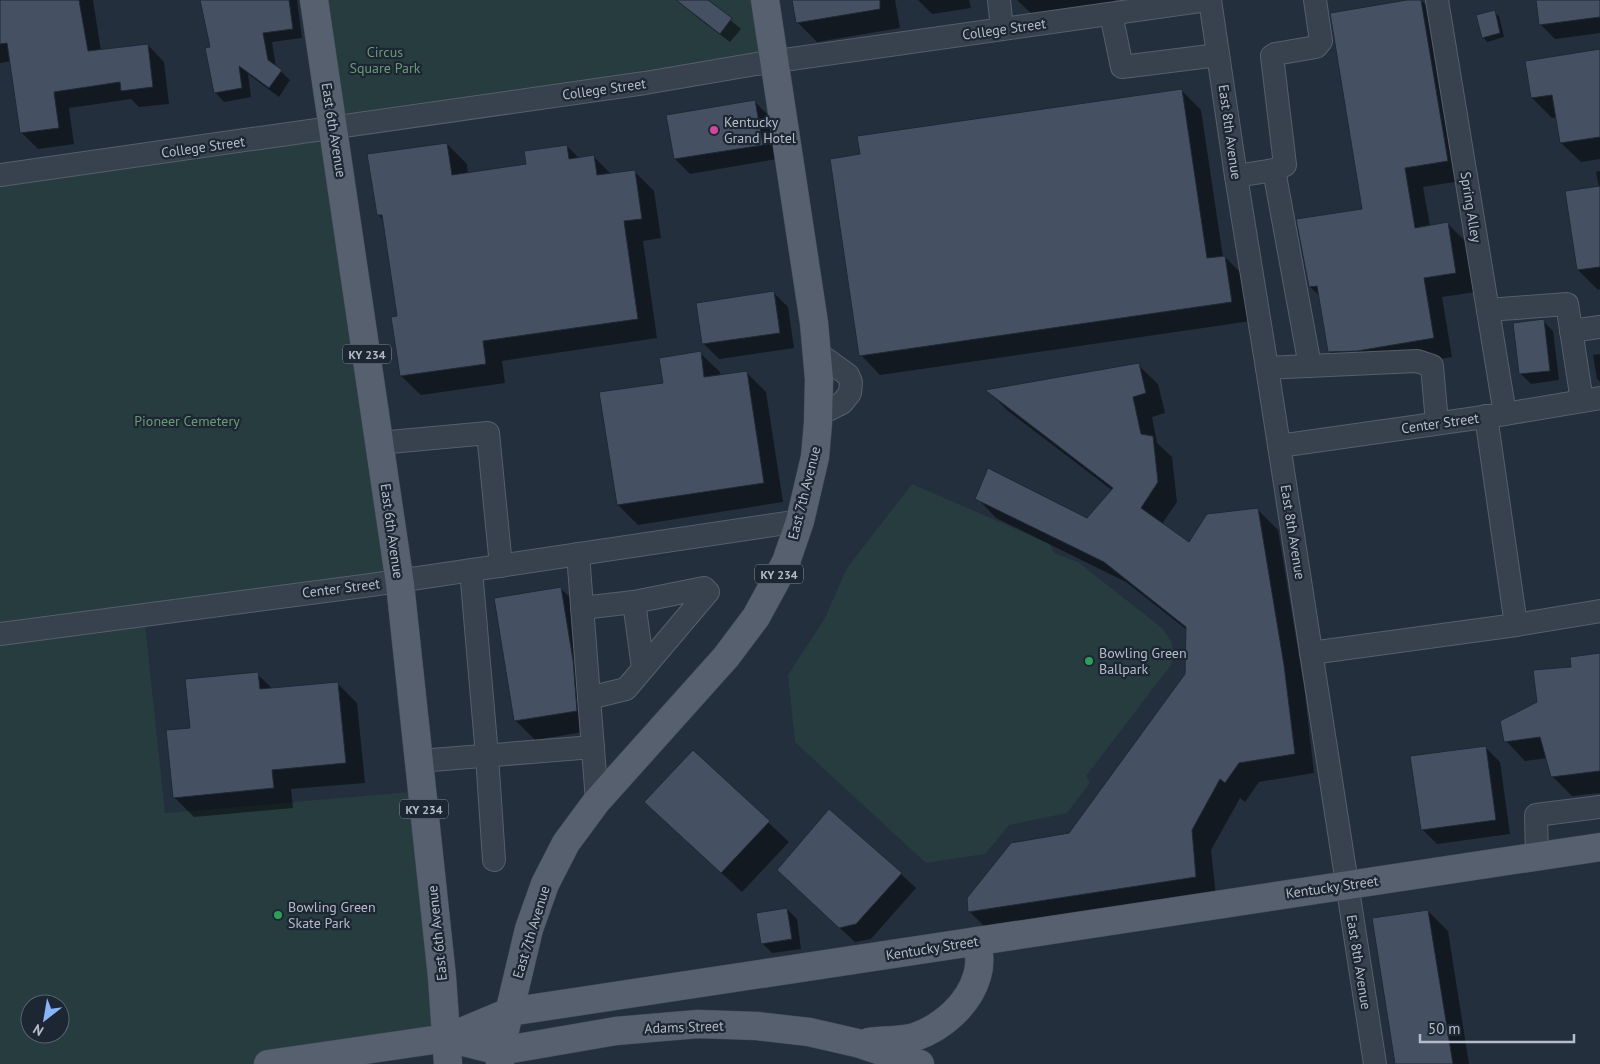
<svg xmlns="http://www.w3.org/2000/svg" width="1600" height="1064" font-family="'PT Sans',sans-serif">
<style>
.green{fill:#263c3f;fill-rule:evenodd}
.shadow{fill:#0007}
.building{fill:#455162;stroke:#1f2835}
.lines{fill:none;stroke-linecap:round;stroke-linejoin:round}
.minor-casing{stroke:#565f6c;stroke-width:24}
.major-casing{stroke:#414a57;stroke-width:29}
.minor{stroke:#38414e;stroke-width:22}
.major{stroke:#56606e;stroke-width:28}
.hotel-dot{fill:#d1479c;stroke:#1d2633;stroke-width:2}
.leisure-dot{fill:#2e9e5b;stroke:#1d2633;stroke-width:2}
.labels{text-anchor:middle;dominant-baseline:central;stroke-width:4.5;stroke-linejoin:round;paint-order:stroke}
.shield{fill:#1d2633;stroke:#878f9c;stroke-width:1}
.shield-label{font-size:12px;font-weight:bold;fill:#b4bcc9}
.street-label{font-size:14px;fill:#b4bcc9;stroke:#1d2633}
.park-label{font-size:14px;fill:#6b9a76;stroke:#1d2633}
.poi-label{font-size:14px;fill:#b4bcc9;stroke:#1d2633;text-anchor:start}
</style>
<rect width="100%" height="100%" fill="#242f3e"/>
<g class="green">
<path d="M315 0H766L775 61 334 127 400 584 144 615 165 813 422 791 447 1038 256 1064H0V174L334 127ZM30 1004H60V1034H30Z"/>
<path d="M912 484 1050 544 1054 553 1078 562 1162 628C1173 643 1175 646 1171 665L1086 776 1090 783 1067 813 1009 825 985 854 926 863 795 742 788 675 825 618 847 568Z"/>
</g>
<g class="shadow">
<polygon points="0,0 93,0 101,51 148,45 164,62 169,104 139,107 131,99 69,108 74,144 38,149 21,132 11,61 0,63"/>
<polygon points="201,0 297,0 302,38 272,42 276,67 290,80 279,97 248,74 251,97 224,102 215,92 211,48"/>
<polygon points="695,0 706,0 741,29 730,42 698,18 688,8"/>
<polygon points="794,0 895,0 900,28 817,42 797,22"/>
<polygon points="918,0 969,0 971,8 932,14"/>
<polygon points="1017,0 1115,0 1116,4 1033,15"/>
<polygon points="1415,0 1421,0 1439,18 1467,180 1423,187 1430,226 1448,224 1467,243 1475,292 1442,297 1452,357 1377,369 1348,371 1329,351 1320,296 1310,287 1364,210"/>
<polygon points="1537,0 1600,0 1600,33 1555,39 1540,24"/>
<polygon points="1494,12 1499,16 1504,37 1487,42 1483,37"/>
<polygon points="1600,50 1600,159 1581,162 1561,143 1557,117 1552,118 1532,98"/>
<polygon points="1181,90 1201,110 1223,257 1225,257 1245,277 1251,321 880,375 861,355 862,155"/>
<polygon points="755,102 770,117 777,159 690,174 675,159"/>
<polygon points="447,144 467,164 468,174 527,165 567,146 579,158 593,156 612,175 634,171 654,191 661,238 643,241 657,338 502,361 505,383 421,395 401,376 398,317 384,221 378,214"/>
<polygon points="1600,171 1600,289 1598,290 1578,270 1599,187 1596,172"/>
<polygon points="773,292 788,307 794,348 719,359 704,344 697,304"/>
<polygon points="1543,321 1553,331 1559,380 1531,384 1521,374"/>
<polygon points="700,353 720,372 720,376 746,372 766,392 783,502 638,525 618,505 664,384"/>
<polygon points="1600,354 1600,382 1597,379 1593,355"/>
<polygon points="1138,365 1158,384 1165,413 1152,417 1157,443 1172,457 1177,502 1162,524 1189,543 1258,510 1278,530 1304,686 1314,773 1259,782 1245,802 1240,798 1211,850 1216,896 989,931 969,911 1069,834 1186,674 1187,630 1126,582 996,518 977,498 1087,520 1113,491 1007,410 988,391"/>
<polygon points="561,589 581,608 596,730 535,740 515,720"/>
<polygon points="1600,654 1600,793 1572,796 1552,776 1547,758 1525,761 1506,741 1538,703 1572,668"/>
<polygon points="257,674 273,689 337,683 357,703 365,783 291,789 293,808 194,817 174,797 191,729"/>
<polygon points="1485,747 1500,762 1510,834 1437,844 1422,829"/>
<polygon points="693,752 789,842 742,892 666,821"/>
<polygon points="901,874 916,888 871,939 855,942 794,885"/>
<polygon points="787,909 797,919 801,949 772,953 762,943"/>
<polygon points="1428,911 1448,931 1469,1064 1396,1064"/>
</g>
<g class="building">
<polygon points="0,0 79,0 88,51 148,44 153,87 121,91 120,82 54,92 59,128 20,133 7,43 0,44"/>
<polygon points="200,0 289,0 293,29 263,33 268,60 282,70 269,88 239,66 242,88 214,93 205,48 210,47"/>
<polygon points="676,0 708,0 732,18 720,34"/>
<polygon points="792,0 880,0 880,9 796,23"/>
<polygon points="1407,0 1421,0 1448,161 1405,168 1415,228 1448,222 1456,273 1424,278 1434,338 1357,351 1328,352 1317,286 1309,287 1296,219 1362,209 1330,13"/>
<polygon points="1536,0 1600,0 1600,17 1539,25"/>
<polygon points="1495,10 1500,33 1482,38 1476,15"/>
<polygon points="1600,49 1600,137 1560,143 1552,95 1531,98 1525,61"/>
<polygon points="1182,89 1207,258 1225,256 1232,302 859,356 830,159 860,154 857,136"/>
<polygon points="755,100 763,145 674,159 666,115"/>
<polygon points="447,143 452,175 526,164 524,151 567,145 569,159 594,155 597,175 635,170 642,219 624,221 638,319 483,341 486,364 400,376 391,317 397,316 382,215 377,215 367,154"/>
<polygon points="1600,186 1600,267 1577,270 1565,191"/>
<polygon points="774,291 780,333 702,344 696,303"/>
<polygon points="1544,319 1550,371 1519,374 1513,323"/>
<polygon points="701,351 704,377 747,371 764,483 617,505 599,392 663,383 659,358"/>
<polygon points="1139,363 1146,393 1133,397 1141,434 1153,436 1158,482 1141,508 1189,542 1207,514 1258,508 1284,665 1295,754 1239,763 1225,783 1220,779 1192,830 1196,877 968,912 967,898 1011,843 1069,833 1185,674 1186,627 1104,562 975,499 988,468 1087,518 1113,488 985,390"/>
<polygon points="561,587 573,660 577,711 514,721 494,598"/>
<polygon points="1600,653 1600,771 1551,777 1540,737 1504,742 1500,721 1537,702 1533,670 1571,667 1570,657"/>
<polygon points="258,672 260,689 338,682 346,763 272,770 274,788 173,798 166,730 190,728 185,679"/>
<polygon points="1486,746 1496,820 1421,830 1410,756"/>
<polygon points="693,750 770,821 721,873 644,802"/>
<polygon points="829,809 902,873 856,924 839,928 777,870"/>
<polygon points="787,908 792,939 761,944 756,913"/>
<polygon points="1428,910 1453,1064 1395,1064 1372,918"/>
</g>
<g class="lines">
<g class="minor-casing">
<g id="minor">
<polyline points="999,0 1002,29"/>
<polyline points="1210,0 1236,176 1267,368 1375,1064"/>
<polyline points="1437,0 1505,414"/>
<polyline points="1111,14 1122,67 1218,55"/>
<polyline points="1274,170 1310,366"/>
<polyline points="0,175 645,83 756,64 1207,0"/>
<polyline points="1236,176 1274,170 1285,165 1272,56 1275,54 1316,47 1321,41 1315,0"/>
<polyline points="1488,310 1567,304 1582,401"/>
<polyline points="1571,331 1600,327"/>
<polyline points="816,352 848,375 851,382 850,393 842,403 818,415"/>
<polyline points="1267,368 1417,361 1432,366 1437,423"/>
<polyline points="1486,416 1516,625 1600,611"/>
<polyline points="379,443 488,433 501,566"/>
<polyline points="1279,446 1505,414 1600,398"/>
<polyline points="578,554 597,801"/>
<polyline points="471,570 487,756 494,860"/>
<polyline points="634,602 643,668"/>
<polyline points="582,608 634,602 704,588 708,592 626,689 589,698"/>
<polyline points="0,634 371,585 800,521"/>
<polyline points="1311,653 1516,625"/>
<polyline points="419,761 593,747"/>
<polyline points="1537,856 1536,815 1600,807"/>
</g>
</g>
<g class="major-casing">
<g id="major">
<polyline points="314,0 400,584 442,977 448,1064"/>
<polyline points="447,1038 500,1051 616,1031 698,1024 757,1026 809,1032 857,1043 920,1064"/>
<path d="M869 1042C884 1040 901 1041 915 1037 943 1027 969 1004 977 976 981 964 979 953 977 941"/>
<polyline points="268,1064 447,1038 509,1012 1600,847"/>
<polyline points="500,1064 500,1051 529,929 545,884 566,843 597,801 726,657 756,617 786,562 800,521 815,457 818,423 819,379 814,323 765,0"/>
</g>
</g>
<use href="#minor" class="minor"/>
<use href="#major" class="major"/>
</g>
<circle class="hotel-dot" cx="714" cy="130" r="5"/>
<g class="leisure-dot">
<circle cx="1089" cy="661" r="5"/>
<circle cx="278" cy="915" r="5"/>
</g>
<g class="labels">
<g class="shield">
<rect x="343" y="344.5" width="48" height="19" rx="4"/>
<rect x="755" y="564.5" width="48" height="19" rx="4"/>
<rect x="400" y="799.5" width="48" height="19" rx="4"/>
</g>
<g class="shield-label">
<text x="367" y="354">KY 234</text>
<text x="779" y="574">KY 234</text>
<text x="424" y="809">KY 234</text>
</g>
<g class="street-label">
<text transform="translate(1004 29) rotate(-8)">College Street</text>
<text transform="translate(604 89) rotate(-8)">College Street</text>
<text transform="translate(334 130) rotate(81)">East 6th Avenue</text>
<text transform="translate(1230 132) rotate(82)">East 8th Avenue</text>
<text transform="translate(203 147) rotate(-8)">College Street</text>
<text transform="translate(1471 207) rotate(81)">Spring Alley</text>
<text transform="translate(1440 423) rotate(-8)">Center Street</text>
<text transform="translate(804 493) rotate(-76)">East 7th Avenue</text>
<text transform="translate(392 531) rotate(82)">East 6th Avenue</text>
<text transform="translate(1293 532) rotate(81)">East 8th Avenue</text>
<text transform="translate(341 588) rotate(-7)">Center Street</text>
<text transform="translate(1332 887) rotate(-8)">Kentucky Street</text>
<text transform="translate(531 932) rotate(-73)">East 7th Avenue</text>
<text transform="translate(437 933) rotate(-96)">East 6th Avenue</text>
<text transform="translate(932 948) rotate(-9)">Kentucky Street</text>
<text transform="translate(1359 962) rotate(81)">East 8th Avenue</text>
<text transform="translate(684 1027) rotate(-2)">Adams Street</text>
</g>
<g class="park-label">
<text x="385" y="52">Circus<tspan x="385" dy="16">Square Park</tspan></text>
<text x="187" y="421">Pioneer Cemetery</text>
</g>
<g class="poi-label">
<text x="724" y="122">Kentucky<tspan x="724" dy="16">Grand Hotel</tspan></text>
<text x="1099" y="653">Bowling Green<tspan x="1099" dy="16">Ballpark</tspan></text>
<text x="288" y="907">Bowling Green<tspan x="288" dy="16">Skate Park</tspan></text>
</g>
</g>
<g transform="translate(45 1019) rotate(211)"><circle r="24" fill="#1d2633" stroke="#59626f"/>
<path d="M0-4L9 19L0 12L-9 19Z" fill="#8ab4f8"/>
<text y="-8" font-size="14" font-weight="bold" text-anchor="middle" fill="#b4bcc9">N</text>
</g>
<path d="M1420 1034v8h154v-8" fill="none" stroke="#b4bcc9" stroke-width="2.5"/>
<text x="1428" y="1034" font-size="15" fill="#b4bcc9" stroke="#1d2633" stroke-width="4" paint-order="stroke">50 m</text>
</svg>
